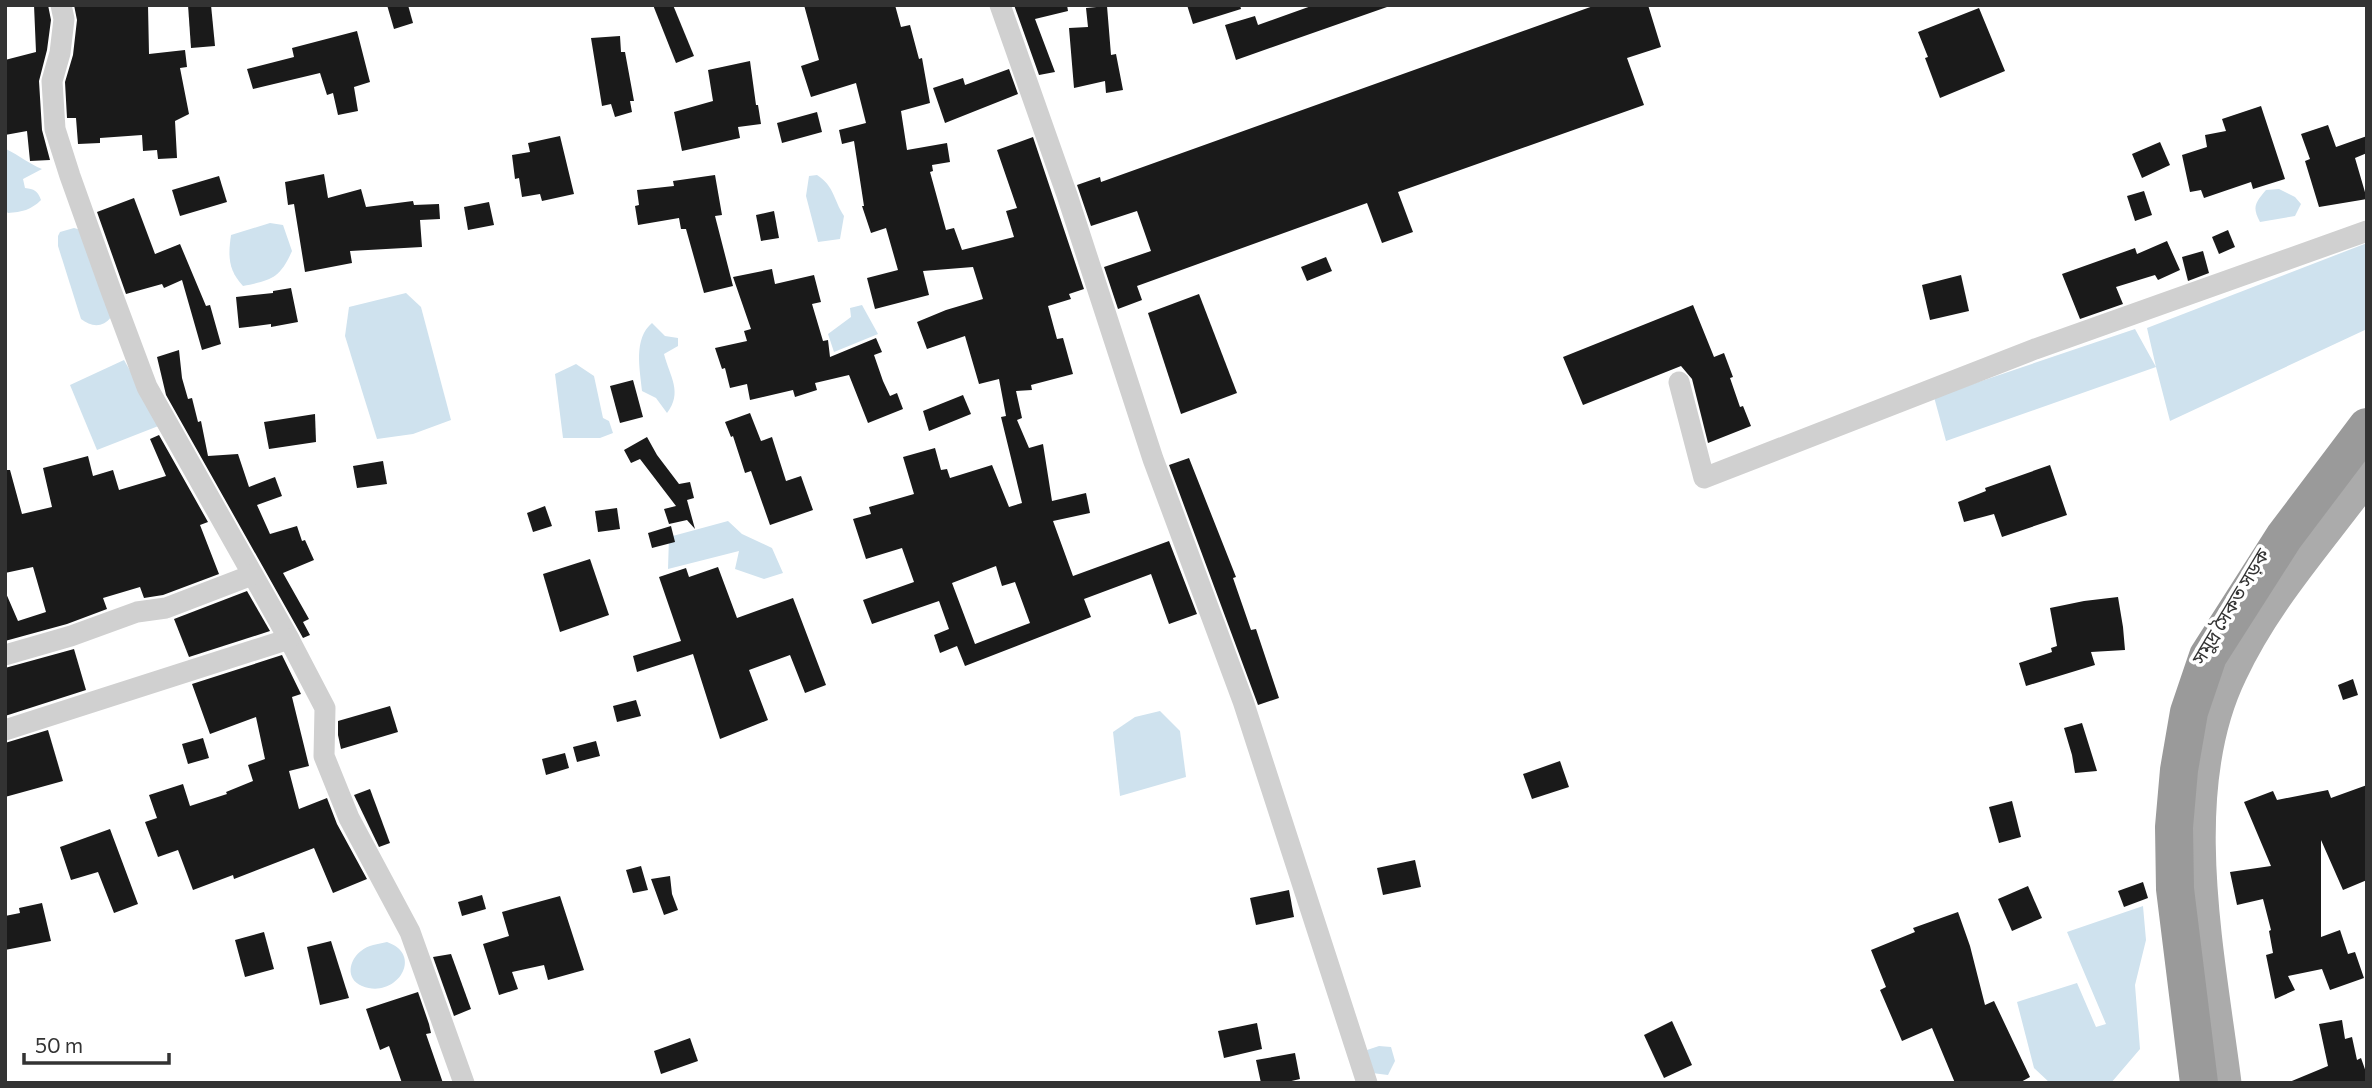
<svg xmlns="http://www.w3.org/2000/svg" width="2372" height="1088" font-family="Commissioner,'Noto Sans Bengali',sans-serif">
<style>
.water{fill:#cfe2ee}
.building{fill:#1a1a1a;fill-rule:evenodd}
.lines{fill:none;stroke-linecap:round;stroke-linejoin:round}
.street{stroke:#d0d0d0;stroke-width:21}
.primary{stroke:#ababab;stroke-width:33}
.highway{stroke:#9a9a9a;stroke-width:38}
.labels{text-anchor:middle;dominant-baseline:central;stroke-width:7;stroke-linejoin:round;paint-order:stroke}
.street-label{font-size:19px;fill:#333;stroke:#fff}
</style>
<rect width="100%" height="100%" fill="#fff"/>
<g class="water">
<path d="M6 149C19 155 29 164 42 169L23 179 25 188C34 189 38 191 41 200 31 210 22 212 8 213L5 210Z"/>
<path d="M817 175C835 187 833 199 844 216L840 239 818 242 806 196 809 176Z"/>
<path d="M2279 189 2295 197 2301 204 2295 216 2260 222C2252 207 2255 203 2266 190Z"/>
<path d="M270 223 283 225 292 251C280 278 272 280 243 286 228 270 228 256 231 235Z"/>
<path d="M74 228 81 230 111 317C103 328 91 327 81 319L58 246V236L60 232Z"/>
<polygon points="2367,243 2367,329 2170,421 2156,367 1946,441 1934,397 2135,329 2156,367 2147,328"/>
<polygon points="406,293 421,307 451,420 413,434 377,439 345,336 349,307"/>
<polygon points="862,305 878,334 834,352 828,334 851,317 850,308"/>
<path d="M652 323 665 336 678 338V346L664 354C670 377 683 392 667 413L656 398 642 391C640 369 633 339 652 323Z"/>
<polygon points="124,360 161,425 97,450 70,385"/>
<polygon points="576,364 594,376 603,418 609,421 613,433 600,438 563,438 555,374"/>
<polygon points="728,521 742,534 772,548 783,573 764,579 735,569 739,551 668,569 669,537"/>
<polygon points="1160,711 1180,731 1186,777 1120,796 1113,732 1135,717"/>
<polygon points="2143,906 2146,940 2135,985 2140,1049 2111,1083 2050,1083 2034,1068 2017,1002 2077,983 2096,1027 2106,1024 2067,932"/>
<path d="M387 942C425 955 396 1000 362 986 345 979 349 960 361 951 368 945 378 944 387 942Z"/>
<polygon points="1379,1046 1391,1047 1395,1061 1388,1075 1372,1073 1367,1050"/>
</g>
<g class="building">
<polygon points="34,5 48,5 51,20 47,50 39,81 42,130 50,160 30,161 27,131 5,135 5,60 36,52"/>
<polygon points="74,5 148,5 149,54 185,50 187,67 180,68 189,114 175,121 177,158 158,159 157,150 143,151 142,135 100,138 100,143 78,144 76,118 67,118 65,82 73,55 77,20"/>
<polygon points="188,5 211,5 215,46 191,48"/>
<polygon points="387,5 408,5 413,23 394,29"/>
<polygon points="653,5 673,5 694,56 676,63"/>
<path d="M804 5H895L901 27 910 25 919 59 922 58 930 103 901 111 907 150 947 143 950 162 932 165 933 171 930 172 946 230 954 228 962 250 1014 237 1006 211 1017 208 997 150 1033 137 1084 289 1069 294 1071 299 1048 306 1057 339 1063 338 1073 374 1031 385 1032 390 1016 391 1022 418 1017 420 1029 448 1043 444 1052 501 1086 493 1090 513 1053 521 1073 576 1169 541 1197 614 1169 624 1151 574 1084 599 1091 617 965 666 957 646 940 653 934 635 949 629 939 601 872 624 863 600 914 582 902 548 866 559 853 519 871 514 869 507 914 494 903 457 935 448 941 470 947 469 950 478 992 465 1009 507 1022 503 1001 417 1006 416 999 379 979 384 965 336 927 349 917 322 946 310 983 299 973 267 923 271 929 295 875 309 867 278 898 270 886 228 871 233 862 206H864L854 141 842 144 839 130 866 123 856 83 811 97 801 66 819 60ZM996 566 1002 586 1015 582 1030 623 975 644 952 583Z"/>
<polygon points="1014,5 1067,5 1068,11 1035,19 1055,72 1039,75"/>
<polygon points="1187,5 1240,5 1241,9 1193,24"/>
<polygon points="1314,5 1386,5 1387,7 1236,60 1225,25 1255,16 1258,25"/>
<polygon points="1596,5 1648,5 1661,47 1627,58 1644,105 1398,192 1413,232 1382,243 1367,203 1137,286 1142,300 1118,309 1104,267 1151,251 1137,211 1091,226 1077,185 1100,177 1101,182"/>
<polygon points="1107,6 1111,55 1116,54 1123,90 1106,93 1105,81 1074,88 1069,28 1088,27 1086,8"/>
<polygon points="1979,8 2005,71 1940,98 1925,58 1928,57 1918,32"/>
<polygon points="357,31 370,82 354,87 358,111 338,115 333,93 327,95 320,73 253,89 247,69 294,57 292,48"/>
<polygon points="620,36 621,52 625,52 634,101 630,101 632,112 615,117 611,104 602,106 591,38"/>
<polygon points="750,61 756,105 758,105 761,124 738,127 740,138 682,151 674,112 713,101 708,70"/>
<polygon points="1009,69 1018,94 945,123 933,88 963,78 965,85"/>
<polygon points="2261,106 2285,179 2253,189 2251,182 2204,198 2201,190 2190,192 2182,155 2207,147 2205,135 2226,131 2222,119"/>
<polygon points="817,112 822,132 782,143 777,123"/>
<polygon points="2328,125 2336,147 2367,136 2367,153 2355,158 2367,199 2319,207 2305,161 2310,159 2301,134"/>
<polygon points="560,136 574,194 542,201 540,194 522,197 519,178 515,179 512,155 530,152 528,143"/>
<polygon points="2160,142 2170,165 2142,178 2132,154"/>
<polygon points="324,174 328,198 361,189 366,207 413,201 414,205 439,204 440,219 420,220 422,247 350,251 352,263 305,272 294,204 288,205 285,182"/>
<polygon points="715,175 722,215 715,216 733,286 704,293 686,229 681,229 679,218 638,225 635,206 639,205 637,190 674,186 673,181"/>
<polygon points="219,176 227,202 180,216 172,190"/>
<polygon points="2144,191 2152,215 2135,221 2127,196"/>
<polygon points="134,198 155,254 180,244 206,306 210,305 221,344 202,350 182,280 164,288 162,284 126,294 97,212"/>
<polygon points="489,202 494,225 468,230 464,207"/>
<polygon points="774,211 779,238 761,241 756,215"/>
<polygon points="2228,230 2235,247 2219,254 2212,237"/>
<polygon points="2167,241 2180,270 2158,280 2155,275 2116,287 2123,304 2080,319 2062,274 2135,248 2137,254"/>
<polygon points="2203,251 2209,273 2188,281 2182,257"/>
<polygon points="1326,257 1332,271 1307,281 1301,267"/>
<polygon points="772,269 775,284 814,275 821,302 812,304 823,341 828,340 830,357 876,338 882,352 874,355 883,381 890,396 897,393 903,409 868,423 849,375 815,383 817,390 795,397 793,390 750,400 747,384 730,388 725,368 722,369 715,348 747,341 744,331 751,329 733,277"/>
<polygon points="1961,275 1969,311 1930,320 1922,285"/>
<polygon points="291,288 298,322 271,327 271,324 239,328 236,297 273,293 273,291"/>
<polygon points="1199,294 1237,393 1181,414 1148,313"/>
<polygon points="1693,305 1714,357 1724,353 1733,377 1730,378 1740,407 1743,406 1751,426 1708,443 1692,379 1681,366 1583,405 1563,357"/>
<polygon points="179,350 182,378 188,399 192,398 198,422 201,421 208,456 238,454 249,487 275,477 282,496 257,505 270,534 297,526 302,541 305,540 314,560 283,573 309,619 303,622 310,635 303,638 166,395 157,357"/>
<polygon points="633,380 643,417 620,423 610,386"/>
<polygon points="963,395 971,414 929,431 923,411"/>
<polygon points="750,413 761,441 772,437 786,481 801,476 813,510 770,525 751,471 745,473 733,436 731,437 725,422"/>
<polygon points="315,414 316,442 269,449 264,422"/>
<polygon points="159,435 208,522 200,525 219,574 163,595 144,598 140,587 103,598 107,609 67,624 5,641 5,591 18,621 46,612 33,567 5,573 5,470 10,470 22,514 52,507 43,468 62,463 88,456 93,476 113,470 119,490 166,476 150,439"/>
<polygon points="647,437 657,455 679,484 690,482 694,498 687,500 695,529 687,520 669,524 664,509 676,506 640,459 631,463 624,450"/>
<polygon points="1189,458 1236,577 1233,578 1251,630 1256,629 1279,698 1258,705 1169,465"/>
<polygon points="383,461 387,484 357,488 353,466"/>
<polygon points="2050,465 2067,515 2002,537 1994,514 1964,522 1958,502 1986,491 1985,488"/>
<polygon points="545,506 552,526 533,532 527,513"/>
<polygon points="617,508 620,529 598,532 595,511"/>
<polygon points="671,526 675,542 652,548 648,533"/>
<polygon points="590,559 609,615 560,632 543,574"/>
<polygon points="718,567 737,618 793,598 826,685 805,693 790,655 749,670 768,720 720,739 693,654 637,672 633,656 681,641 659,577 686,568 689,577"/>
<polygon points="247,591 270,631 189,657 174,619"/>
<polygon points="2118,597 2123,627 2125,650 2091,652 2095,665 2026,686 2019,663 2052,652 2051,648 2057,646 2050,608 2084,601"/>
<polygon points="74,649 86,690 5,716 5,668"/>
<polygon points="282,655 301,694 292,697 309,766 289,771 299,809 327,798 337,824 367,879 333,893 314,848 234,879 233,875 193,890 178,850 158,857 145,822 157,818 149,795 183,784 190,806 227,794 226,792 253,781 248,765 265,759 256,717 210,734 192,684"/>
<polygon points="2353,679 2358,695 2343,700 2338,685"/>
<polygon points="636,700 641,716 617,722 613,706"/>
<polygon points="390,706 398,732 341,749 338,735 338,721"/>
<polygon points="2082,723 2097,771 2075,773 2072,755 2064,728"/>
<polygon points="48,730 63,781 5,797 5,743"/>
<polygon points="203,738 209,758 188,764 182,744"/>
<polygon points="596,741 600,756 577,762 573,747"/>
<polygon points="565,753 569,768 546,775 542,759"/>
<polygon points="1560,761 1569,787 1532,799 1523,774"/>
<polygon points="2367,785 2367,880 2343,890 2321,840 2321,937 2340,930 2348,954 2355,952 2364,978 2330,990 2322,969 2288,976 2295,990 2275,999 2266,955 2273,953 2269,931 2271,930 2263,899 2237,905 2230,872 2271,866 2244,802 2273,791 2277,800 2328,790 2331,798"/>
<polygon points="370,789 390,843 379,847 354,795"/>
<polygon points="2012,801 2021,837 1999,843 1989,807"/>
<polygon points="110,829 138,904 114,913 98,872 71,880 60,847"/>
<polygon points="1415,860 1421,887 1383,895 1377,868"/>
<polygon points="641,866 648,890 633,893 626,870"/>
<polygon points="670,876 672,894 678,910 664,915 651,879"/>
<polygon points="2143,882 2148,898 2124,907 2118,891"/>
<polygon points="2028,886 2042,918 2012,931 1998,899"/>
<polygon points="1289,890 1294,917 1256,925 1250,898"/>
<polygon points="482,895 486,909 462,916 458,902"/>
<polygon points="560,896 584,970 548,980 544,965 512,972 518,989 499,995 483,944 509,936 502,912"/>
<polygon points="42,903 51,941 5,950 5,916 20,913 19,908"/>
<polygon points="1958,912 1970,946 1985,1005 1994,1001 2030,1077 2019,1083 1955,1083 1932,1028 1902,1041 1880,990 1886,987 1871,950 1915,932 1913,928"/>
<polygon points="264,932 274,969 245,977 235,940"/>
<polygon points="331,941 349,998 320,1005 307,947"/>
<polygon points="451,954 471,1009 454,1016 433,957"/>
<polygon points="418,992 429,1024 431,1033 426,1034 443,1083 402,1083 389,1046 380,1050 366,1009"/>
<polygon points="2342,1020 2345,1039 2352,1037 2357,1060 2361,1058 2367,1075 2367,1083 2287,1083 2328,1066 2319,1024"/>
<polygon points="1672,1021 1692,1065 1664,1078 1644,1035"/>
<polygon points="1257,1023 1262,1049 1224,1058 1218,1031"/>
<polygon points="690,1038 698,1061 661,1074 654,1051"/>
<polygon points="1295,1053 1300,1079 1283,1083 1261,1083 1256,1060"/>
</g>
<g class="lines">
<g class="street">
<polyline points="61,5 64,19 60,53 52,81 55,129 70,176 110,288 147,387 289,639 325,708 324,756 349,818 410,932 464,1083"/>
<polyline points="1000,5 1067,195 1153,459 1243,701 1367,1083"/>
<polyline points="1679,382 1704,478 2035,349 2367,231"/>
<polyline points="5,655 71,636 137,612 166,608 252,575"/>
<polyline points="5,730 289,639"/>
</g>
<path class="primary" d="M2225 1083C2209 956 2173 792 2231 673 2265 600 2320 540 2367 476"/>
<polyline class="highway" points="2199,1083 2175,889 2174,827 2179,770 2189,712 2208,656 2284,537 2367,427"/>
</g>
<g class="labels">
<g class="street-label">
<text transform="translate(2230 606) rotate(-59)">সমুদ্র সৈকত সড়ক</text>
</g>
</g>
<rect width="2372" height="1088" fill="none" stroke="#333333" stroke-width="14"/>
<path d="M24 1053v10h145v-10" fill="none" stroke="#333333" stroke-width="3.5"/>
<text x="35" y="1053" font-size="21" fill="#333333" stroke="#ffffff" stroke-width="5" paint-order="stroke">50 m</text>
</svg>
